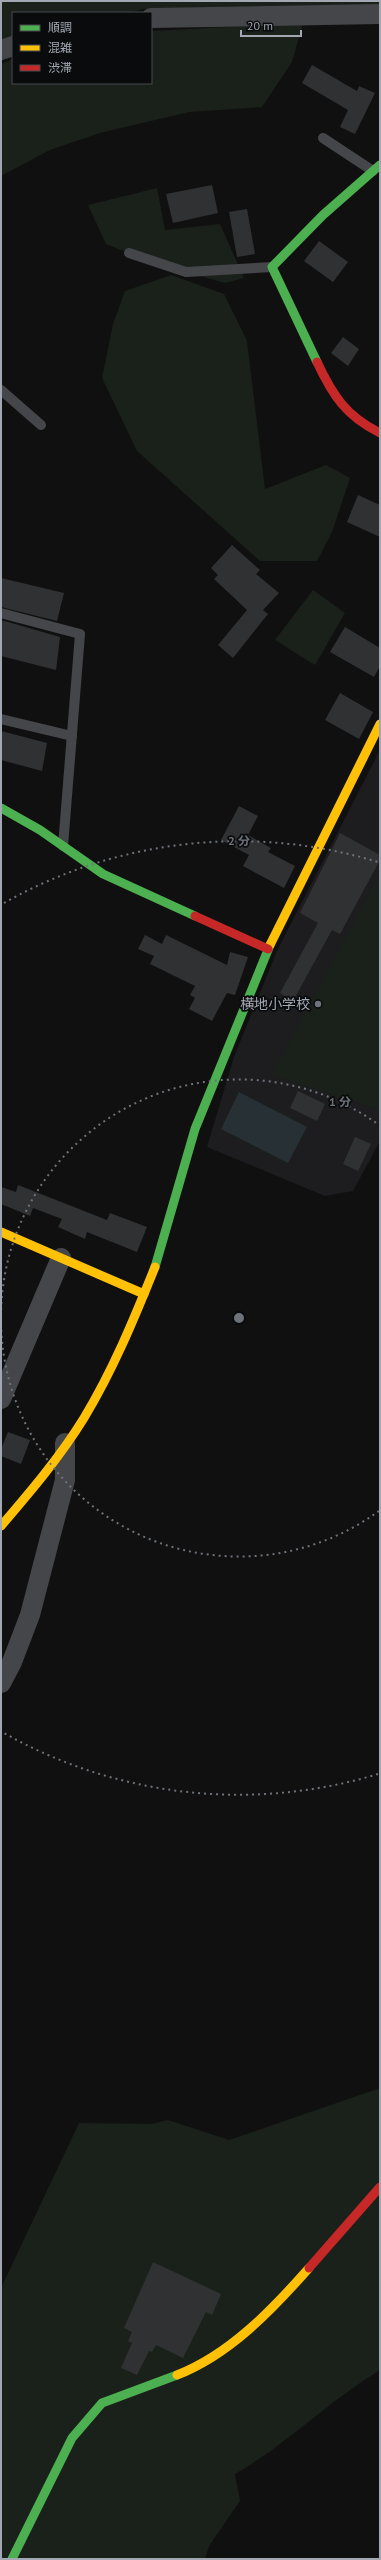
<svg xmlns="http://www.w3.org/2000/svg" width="381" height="2560" font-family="'PT Sans','Noto Sans JP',sans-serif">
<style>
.built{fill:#1d1d1f}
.green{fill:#1a201a}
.water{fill:#273035}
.building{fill:#303133}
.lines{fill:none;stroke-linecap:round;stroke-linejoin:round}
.lane{stroke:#444649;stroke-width:10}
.street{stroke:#444649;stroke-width:20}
.fast{stroke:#4caf50;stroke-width:9}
.slow{stroke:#ffc107;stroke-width:9}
.jam{stroke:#c62828;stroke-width:9}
.ring{fill:none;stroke:#6e7379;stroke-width:2;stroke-dasharray:2 4}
.poi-dot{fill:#6e7379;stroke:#0a0b0c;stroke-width:1.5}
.labels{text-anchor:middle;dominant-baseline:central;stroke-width:3.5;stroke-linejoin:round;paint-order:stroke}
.poi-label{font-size:14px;fill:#a1a8b2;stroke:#0a0b0c;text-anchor:end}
.centre{fill:#6e7379;stroke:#0a0b0c;stroke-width:2}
.ring-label{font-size:12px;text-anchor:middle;font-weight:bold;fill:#6e7379;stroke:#0a0b0c;stroke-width:3.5;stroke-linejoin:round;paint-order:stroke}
</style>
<rect width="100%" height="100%" fill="#101010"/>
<polygon class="built" points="380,750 380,1141 353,1191 325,1196 207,1147 234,1057 277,951"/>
<g class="green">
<polygon points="1,1 380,1 380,5 144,9 127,13 13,13 13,40 1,42"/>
<polygon points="303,23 292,62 262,107 189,112 100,133 50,150 1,176 1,64 13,59 13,83 151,83 151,31"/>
<polygon points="157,188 165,230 220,224 244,278 225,283 154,263 106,244 88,205"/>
<polygon points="171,275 224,294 247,341 265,489 326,465 350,478 332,532 317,561 260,561 137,451 102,378 113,324 125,291"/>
<polygon points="313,590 345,613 315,665 275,640"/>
<polygon points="380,874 380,1110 272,1075"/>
<path d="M380 2088V2370C329 2401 287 2444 235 2474L240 2501 209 2546 205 2559H1V2288L79 2123 151 2124 168 2120 229 2140Z"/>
</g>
<polygon class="water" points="239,1092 307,1127 288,1163 221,1129"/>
<g class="building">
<polygon points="312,65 357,91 359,86 375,93 355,134 340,127 348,110 302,83"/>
<polygon points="212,185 218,213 173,223 166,194"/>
<polygon points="247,209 255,254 237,257 229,212"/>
<polygon points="319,241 348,262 333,282 304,261"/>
<polygon points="343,337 359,349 348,366 331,353"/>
<polygon points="358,495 380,505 380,537 347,522"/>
<polygon points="232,545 260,570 256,574 279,593 263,610 268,614 233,658 218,645 247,610 214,579 218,575 211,568"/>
<polygon points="1,578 64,593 57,621 1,607"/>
<polygon points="1,620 60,637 56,670 1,656"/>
<polygon points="345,627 380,648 380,666 374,677 330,652"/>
<polygon points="340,693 373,712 359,739 325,720"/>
<polygon points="1,731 47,743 42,771 1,760"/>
<polygon points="239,806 258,816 248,835 271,848 268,852 295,866 284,888 243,866 249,855 221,840"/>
<polygon points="340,833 380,855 380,860 340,934 332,930 293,1001 280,993 318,923 300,913"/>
<polygon points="145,935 162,944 166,935 227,965 230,952 248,957 235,995 227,993 212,1021 189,1009 195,998 190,995 195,986 150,964 154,956 138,949"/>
<polygon points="298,1091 325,1104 317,1121 290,1108"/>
<polygon points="355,1137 371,1144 358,1171 343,1164"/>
<polygon points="18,1185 107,1220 110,1213 147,1227 137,1252 87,1232 85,1239 58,1227 62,1219 33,1208 30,1216 1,1204 1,1187 16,1192"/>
<polygon points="8,1432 30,1440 21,1464 1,1456 1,1449"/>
<polygon points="153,2262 221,2294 212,2315 206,2312 183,2358 156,2345 152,2352 149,2351 137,2375 121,2368 132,2343 128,2341 132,2332 124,2328"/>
</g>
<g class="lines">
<g class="lane">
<polyline points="323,138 373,171"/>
<polyline points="129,253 186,272 272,267"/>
<polyline points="1,390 41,425"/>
<polyline points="1,613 80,634 63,846"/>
<polyline points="1,719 72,736"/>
</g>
<g class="street">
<polyline points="151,18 380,14"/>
<polyline points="1,50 13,46"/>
<polyline points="1,1399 61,1258"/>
<polyline points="1,1683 12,1662 30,1615 65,1480 65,1443"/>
</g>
<g class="fast">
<polyline points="317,362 272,267 323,215 380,165"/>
<polyline points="1,808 40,830 103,874 195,916"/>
<polyline points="155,1267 195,1129 270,945"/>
<polyline points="12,2559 72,2438 102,2403 177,2375"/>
</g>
<g class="slow">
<polyline points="270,945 380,724"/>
<polyline points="1,1232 144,1294"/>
<path d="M1 1526C31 1491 60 1457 84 1418 113 1370 134 1319 155 1267"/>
<path d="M177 2375C229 2355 272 2310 309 2268"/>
</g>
<g class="jam">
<path d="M317 362C333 396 346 416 380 433"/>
<polyline points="195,916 268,949"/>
<polyline points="309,2268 380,2187"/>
</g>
</g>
<g class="ring">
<path d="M379 1511A238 238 0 0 1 1 1320M1 1316A238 238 0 0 1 379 1125"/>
<path d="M378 1774A477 477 0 0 1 4 1733M4 903A477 477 0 0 1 378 862"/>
</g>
<circle class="poi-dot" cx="318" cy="1004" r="4"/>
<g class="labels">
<g class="poi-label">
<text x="310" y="1004">横地小学校</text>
</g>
</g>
<circle cx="239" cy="1318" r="6" class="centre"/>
<g class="ring-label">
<text x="239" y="845">2 分</text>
<text x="340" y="1106">1 分</text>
</g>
<rect width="381" height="2560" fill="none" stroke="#a1a8b2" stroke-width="4"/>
<rect x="12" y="12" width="140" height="72" fill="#0a0b0c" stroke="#464a4e"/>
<rect x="20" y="25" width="20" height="6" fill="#4caf50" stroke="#464a4e"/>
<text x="48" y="32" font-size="12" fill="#a1a8b2">順調</text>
<rect x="20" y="45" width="20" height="6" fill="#ffc107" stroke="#464a4e"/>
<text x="48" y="52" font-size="12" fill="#a1a8b2">混雑</text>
<rect x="20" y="65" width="20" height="6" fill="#c62828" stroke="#464a4e"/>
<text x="48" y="72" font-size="12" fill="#a1a8b2">渋滞</text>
<path d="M241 30v6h60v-6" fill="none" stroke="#a1a8b2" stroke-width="2"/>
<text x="247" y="30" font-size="12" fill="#a1a8b2" stroke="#0a0b0c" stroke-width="3" paint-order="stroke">20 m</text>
</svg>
